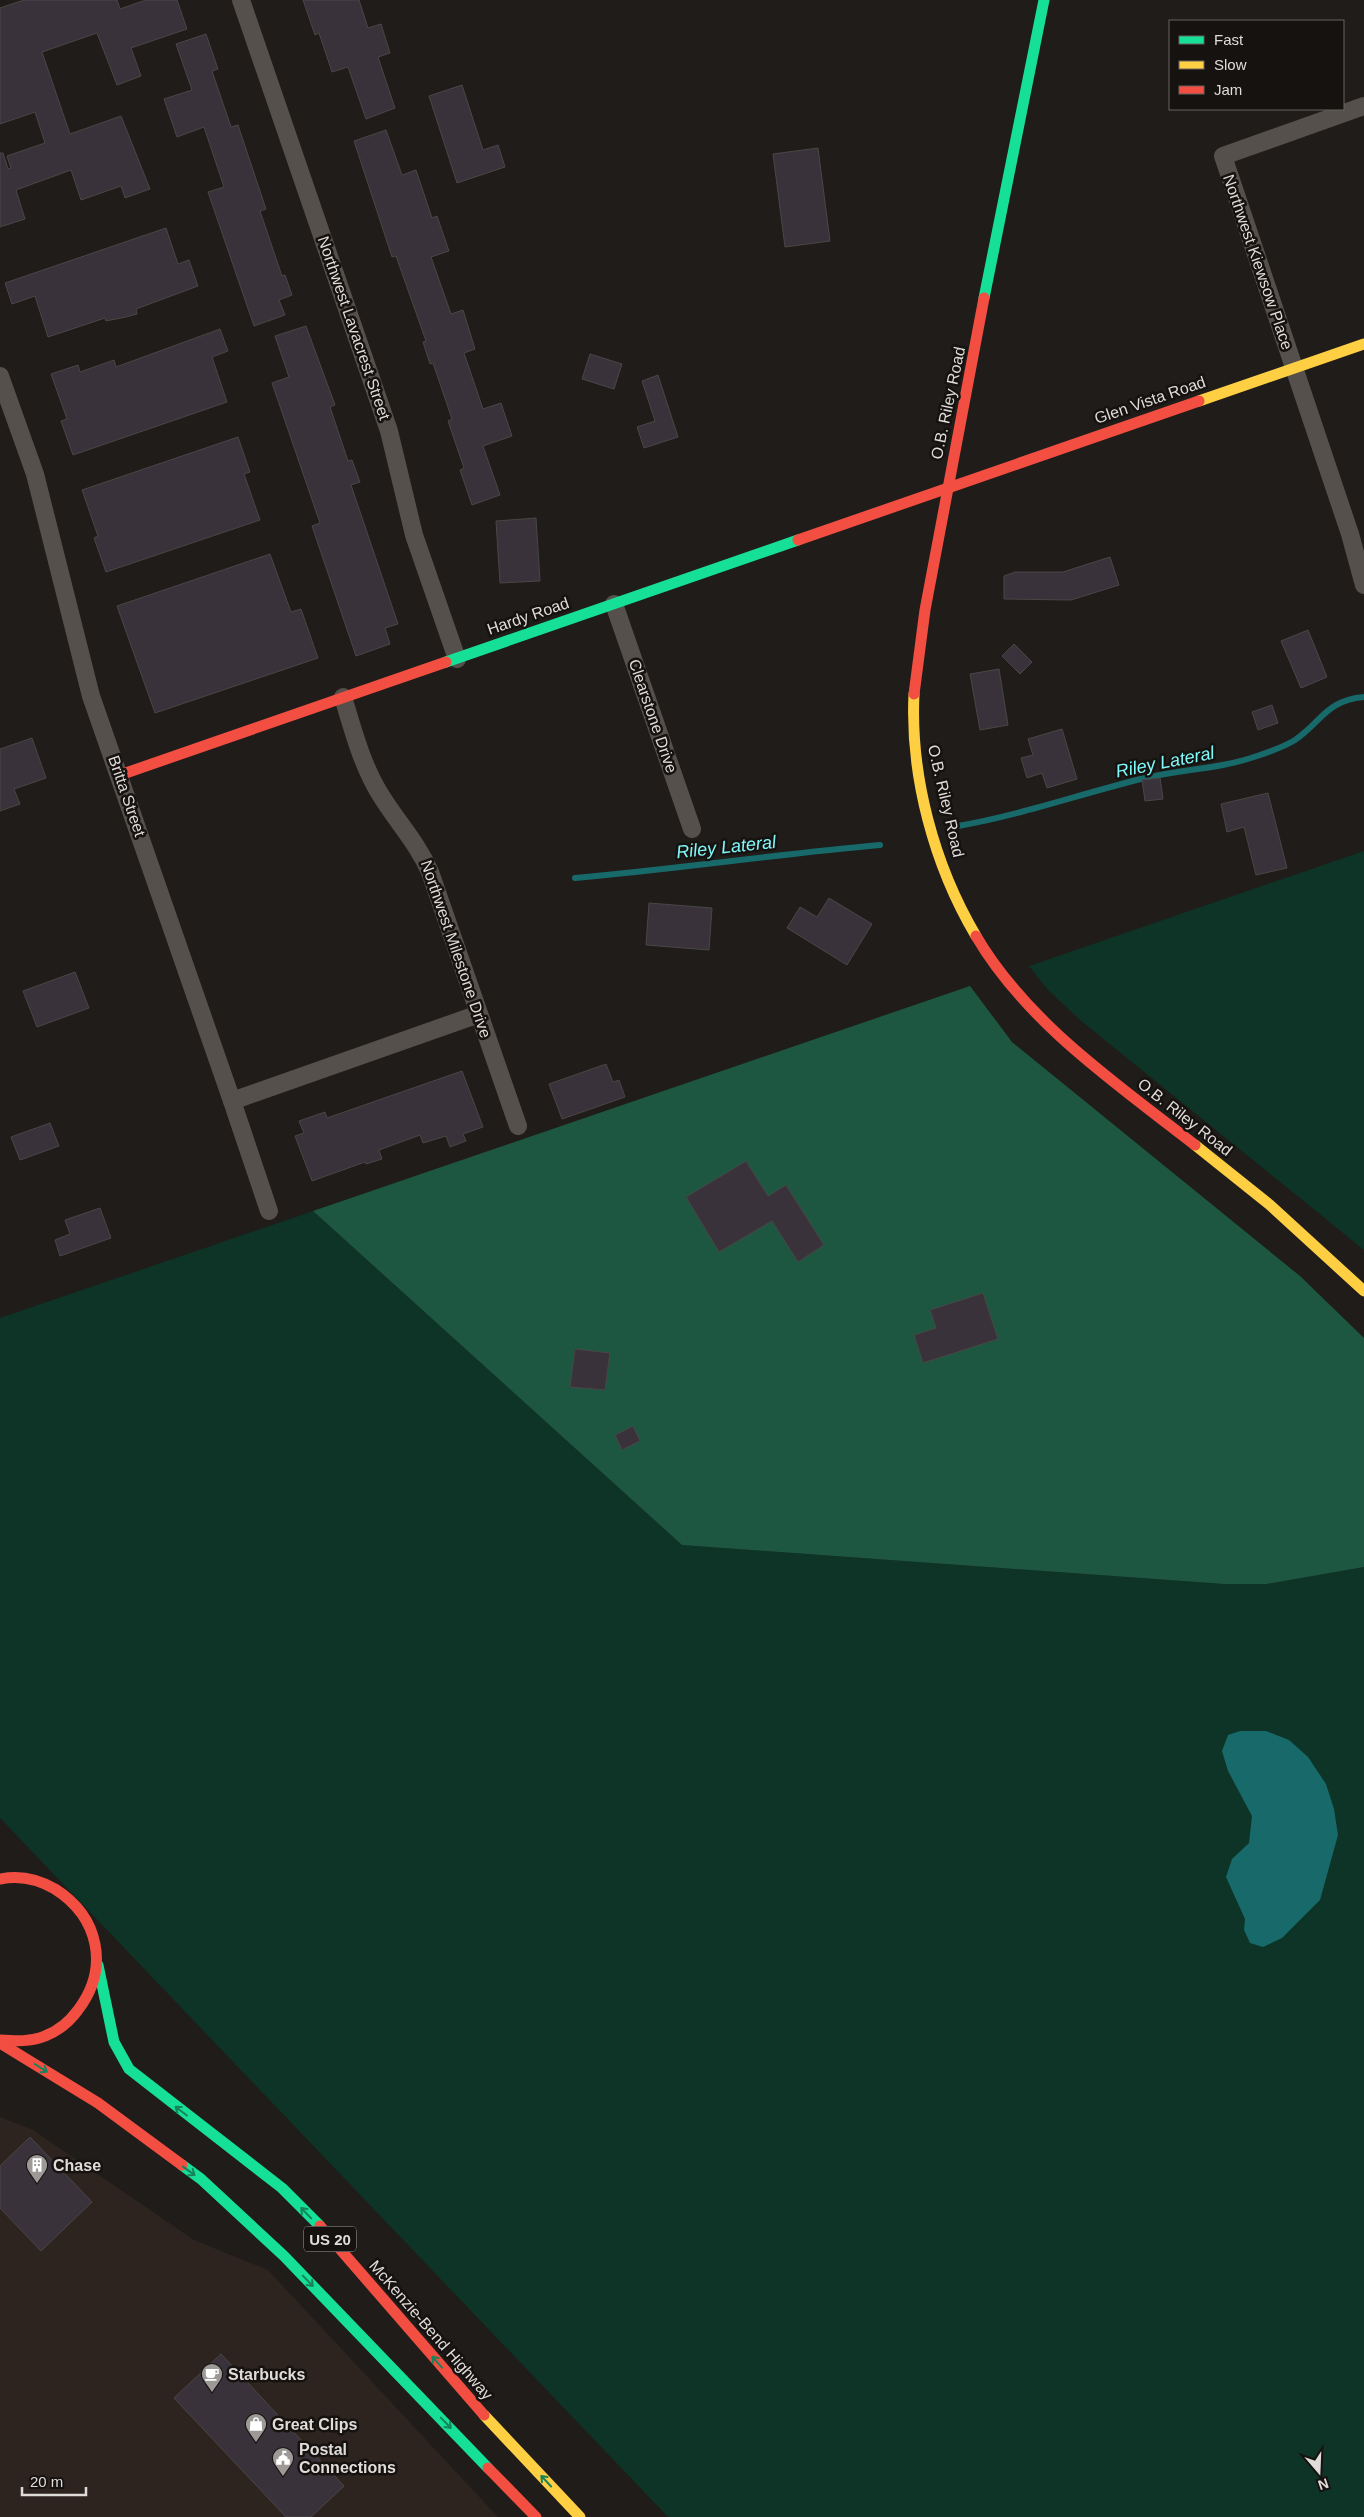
<svg xmlns="http://www.w3.org/2000/svg" width="1364" height="2517" font-family="Arial,sans-serif">
<style>
.built{fill:#2d241f}
.green{fill:#0d3426}
.forest{fill:#1d5741}
.water{fill:#17696a}
.lines{fill:none;stroke-linecap:round;stroke-linejoin:round}
.stream{stroke:#17696a;stroke-width:6}
.building{fill:#39323a;stroke:#494746}
.street{stroke:#55504b;stroke-width:18}
.fast{stroke:#16e098;stroke-width:11}
.slow{stroke:#ffcf43;stroke-width:11}
.jam{stroke:#f24e42;stroke-width:11}
.oneway{stroke:#16835b}
.labels{text-anchor:middle;dominant-baseline:central;stroke-width:5;stroke-linejoin:round;paint-order:stroke}
.shield{fill:#161210;stroke:#a39f9d;stroke-width:1}
.shield-label{font-size:15px;font-weight:bold;fill:#dfdcda}
.street-label{font-size:16px;fill:#dfdcda;stroke:#161210}
.poi-label{font-size:16px;font-weight:bold;fill:#dfdcda;stroke:#161210;text-anchor:start}
.water-label{font-size:18px;font-style:italic;fill:#80f9fa;stroke:#161210}
</style>
<rect width="100%" height="100%" fill="#1f1c1a"/>
<polygon class="built" points="0,2117 33,2130 194,2240 268,2270 498,2517 0,2517"/>
<g class="green">
<polygon points="1364,851 1364,1250 1080,1020 1048,990 1029,966"/>
<polygon points="313,1211 682,1545 1224,1584 1267,1584 1364,1567 1364,2517 668,2517 0,1818 0,1318"/>
</g>
<polygon class="forest" points="970,986 1012,1042 1300,1276 1364,1338 1364,1567 1267,1584 1224,1584 682,1545 313,1211"/>
<polygon class="water" points="1240,1731 1266,1731 1289,1740 1308,1757 1326,1784 1334,1809 1338,1835 1320,1900 1282,1938 1263,1947 1250,1943 1244,1930 1245,1919 1226,1877 1232,1859 1249,1843 1252,1816 1228,1771 1222,1751 1228,1735"/>
<g class="lines">
<g class="stream">
<path d="M958 826C1022 815 1083 793 1145 778 1183 769 1220 769 1257 756 1269 752 1284 747 1295 740 1321 722 1327 700 1364 697"/>
<path d="M575 878C677 869 778 854 880 845"/>
</g>
</g>
<g class="building">
<polygon points="24,0 117,0 120,9 146,0 177,0 187,29 131,48 141,76 117,85 97,33 42,52 70,134 121,116 150,189 125,198 121,186 81,200 71,170 16,190 25,219 0,227 0,153 3,153 8,169 11,168 7,156 45,143 35,112 0,124 0,8"/>
<polygon points="303,0 359,0 368,28 381,24 390,53 378,57 395,108 366,119 348,67 332,72 319,33 315,35"/>
<polygon points="206,34 218,69 212,71 231,127 238,125 266,209 260,211 282,276 285,275 292,295 279,300 285,315 254,326 208,192 224,187 204,127 177,137 164,99 192,90 176,44"/>
<polygon points="462,85 483,150 498,145 505,167 457,183 429,96"/>
<polygon points="386,130 402,175 416,170 432,218 437,216 449,251 431,257 451,314 463,310 475,349 464,353 483,409 501,403 512,436 483,446 500,495 472,505 460,470 464,468 448,421 452,419 433,363 430,364 423,342 426,341 396,256 392,257 354,141"/>
<polygon points="818,148 830,241 785,247 773,154"/>
<polygon points="166,228 178,264 189,260 198,286 136,309 137,314 126,317 106,321 105,318 48,337 35,296 12,304 5,283"/>
<polygon points="306,326 335,405 330,407 348,461 352,460 360,482 351,485 398,624 385,628 390,644 356,656 312,526 320,523 272,383 289,377 275,336"/>
<polygon points="220,329 228,351 212,357 227,402 73,455 61,421 67,419 51,374 78,365 80,372 114,360 116,367"/>
<polygon points="590,354 622,364 614,389 582,379"/>
<polygon points="658,375 678,437 644,448 637,427 655,421 642,381"/>
<polygon points="238,437 250,472 244,474 260,520 106,572 94,538 98,536 82,490"/>
<polygon points="536,518 540,581 500,583 496,521"/>
<polygon points="270,554 291,612 301,609 318,658 155,713 117,606"/>
<polygon points="1110,557 1119,585 1071,600 1004,599 1004,576 1015,572 1063,572"/>
<polygon points="1308,630 1327,677 1301,688 1281,641"/>
<polygon points="1014,644 1032,662 1020,674 1002,656"/>
<polygon points="999,669 1008,725 980,730 970,674"/>
<polygon points="1272,705 1278,723 1258,730 1252,712"/>
<polygon points="1062,729 1077,779 1047,788 1042,773 1027,778 1021,758 1033,755 1028,739"/>
<polygon points="32,738 46,778 14,789 20,804 0,811 0,749"/>
<polygon points="1160,778 1163,799 1145,801 1142,780"/>
<polygon points="1268,793 1287,868 1256,875 1244,827 1227,832 1221,804"/>
<polygon points="829,898 872,924 847,965 787,928 800,907 817,917"/>
<polygon points="649,903 712,908 709,950 646,945"/>
<polygon points="75,972 89,1008 37,1027 23,991"/>
<polygon points="606,1064 613,1082 619,1080 625,1097 562,1119 549,1084"/>
<polygon points="462,1071 483,1127 463,1134 466,1141 450,1147 446,1136 423,1143 420,1135 379,1150 382,1159 366,1164 365,1162 312,1181 295,1136 304,1133 299,1121 325,1112 327,1118"/>
<polygon points="50,1123 59,1146 20,1160 11,1137"/>
<polygon points="746,1161 768,1196 786,1185 824,1245 798,1262 772,1221 719,1252 686,1197"/>
<polygon points="100,1208 111,1238 60,1256 55,1240 70,1234 65,1220"/>
<polygon points="983,1293 998,1339 923,1363 914,1335 936,1328 930,1310"/>
<polygon points="575,1349 610,1353 605,1390 570,1387"/>
<polygon points="633,1426 640,1441 622,1450 615,1435"/>
<polygon points="30,2137 92,2202 41,2251 0,2208 0,2166"/>
<polygon points="221,2354 344,2486 311,2517 286,2517 174,2398"/>
</g>
<g class="lines">
<g class="street">
<polyline points="241,0 389,431 414,535 457,659"/>
<polyline points="1364,106 1223,156 1350,534 1364,585"/>
<polyline points="0,376 35,474 91,696 232,1101 269,1211"/>
<polyline points="614,604 692,829"/>
<path d="M343 697C353 730 362 765 380 794 397 822 417 842 430 872L518 1126"/>
<polyline points="232,1101 479,1014"/>
</g>
<g class="fast">
<polyline points="984,298 1044,0"/>
<polyline points="446,662 798,540"/>
<polyline points="98,1965 114,2042 129,2069 282,2188 320,2226"/>
<polyline points="182,2165 201,2179 284,2256 488,2468"/>
</g>
<g class="slow">
<polyline points="1199,401 1364,344"/>
<path d="M914 694C910 776 934 865 976 936"/>
<polyline points="1195,1145 1270,1205 1364,1291"/>
<polyline points="484,2415 580,2517"/>
</g>
<g class="jam">
<polyline points="798,540 1199,401"/>
<polyline points="914,694 925,610 984,298"/>
<polyline points="120,775 446,662"/>
<path d="M976 936C1027 1023 1117 1084 1195 1145"/>
<path d="M0 1879C19 1875 38 1879 55 1889 99 1917 110 1968 78 2010 70 2021 58 2031 45 2036 31 2042 15 2041 0 2040"/>
<polyline points="0,2043 98,2103 182,2165"/>
<polyline points="320,2226 484,2415"/>
<polyline points="488,2468 536,2517"/>
</g>
</g>
<defs><path id="oneway-shaft" d="M-6 0H5M1.5-3L5.5 0L1.5 3" fill="none" stroke-width="1.6" stroke-linecap="round" stroke-linejoin="round" transform="scale(1.25)"/></defs>
<g class="oneway">
<use href="#oneway-shaft" transform="translate(41 2068) rotate(32)"/>
<use href="#oneway-shaft" transform="translate(181 2111) rotate(-143)"/>
<use href="#oneway-shaft" transform="translate(189 2171) rotate(36)"/>
<use href="#oneway-shaft" transform="translate(306 2213) rotate(-134)"/>
<use href="#oneway-shaft" transform="translate(308 2281) rotate(46)"/>
<use href="#oneway-shaft" transform="translate(437 2362) rotate(-131)"/>
<use href="#oneway-shaft" transform="translate(446 2423) rotate(46)"/>
<use href="#oneway-shaft" transform="translate(546 2481) rotate(-133)"/>
</g>
<defs>
<g id="building-pin" transform="scale(1.125)"><path d="M0 17L-7.5 6A9.5 9.5 0 1 1 7.5 6Z" fill="#9c9997" stroke="#161210"/><path d="M-4-6H4V6H1V3H-1V6H-4ZM-2.5-4.3h1.7v1.8h-1.7ZM.8-4.3h1.7v1.8H.8ZM-2.5-1h1.7V.8h-1.7ZM.8-1h1.7V.8H.8Z" fill="#fff"/></g>
<g id="cafe-pin" transform="scale(1.125)"><path d="M0 17L-7.5 6A9.5 9.5 0 1 1 7.5 6Z" fill="#9c9997" stroke="#161210"/><path d="M-5.5-4.5H6V0H3Q3 3.5 0 3.5H-2.5Q-5.5 3.5-5.5 0ZM3-3.2v2h1.7v-2ZM-6 4.5H4V6H-6Z" fill="#fff"/></g>
<g id="shop-pin" transform="scale(1.125)"><path d="M0 17L-7.5 6A9.5 9.5 0 1 1 7.5 6Z" fill="#9c9997" stroke="#161210"/><path d="M-5-2.5h2.3a2.7 3.5 0 0 1 5.4 0H5L5.5 6h-11ZM-1.5-2.5h3a1.5 2.3 0 0 0-3 0Z" fill="#fff"/></g>
<g id="civic-pin" transform="scale(1.125)"><path d="M0 17L-7.5 6A9.5 9.5 0 1 1 7.5 6Z" fill="#9c9997" stroke="#161210"/><path d="M-.6-6.5H3V-4.5H.6V-3L4-1V1h2V6H-6V1h2V-1L-.6-3ZM-1.2 2.5V6h2.4V2.5Z" fill="#fff"/></g>
</defs>
<g fill-rule="evenodd">
<use href="#building-pin" x="37" y="2165"/>
<use href="#cafe-pin" x="212" y="2374"/>
<use href="#shop-pin" x="256" y="2424"/>
<use href="#civic-pin" x="283" y="2458"/>
</g>
<g class="labels">
<rect class="shield" x="304" y="2226.5" width="52" height="25" rx="4"/>
<g class="shield-label">
<text x="330" y="2239">US 20</text>
</g>
<g class="street-label">
<text transform="translate(1258 262) rotate(71)">Northwest Kiewsow Place</text>
<text transform="translate(354 328) rotate(71)">Northwest Lavacrest Street</text>
<text transform="translate(1150 400) rotate(-19)">Glen Vista Road</text>
<text transform="translate(948 403) rotate(-78)">O.B. Riley Road</text>
<text transform="translate(528 616) rotate(-19)">Hardy Road</text>
<text transform="translate(653 716) rotate(71)">Clearstone Drive</text>
<text transform="translate(127 796) rotate(71)">Britta Street</text>
<text transform="translate(946 801) rotate(77)">O.B. Riley Road</text>
<text transform="translate(456 949) rotate(71)">Northwest Milestone Drive</text>
<text transform="translate(1185 1117) rotate(38)">O.B. Riley Road</text>
<text transform="translate(431 2330) rotate(49)">McKenzie-Bend Highway</text>
</g>
<g class="poi-label">
<text x="53" y="2165">Chase</text>
<text x="228" y="2374">Starbucks</text>
<text x="272" y="2424">Great Clips</text>
<text x="299" y="2449">Postal<tspan x="299" dy="18">Connections</tspan></text>
</g>
<g class="water-label">
<text transform="translate(1165 762) rotate(-11)">Riley Lateral</text>
<text transform="translate(726 847) rotate(-6)">Riley Lateral</text>
</g>
</g>
<rect x="1169" y="20" width="175" height="90" fill="#161210" stroke="#666361"/>
<rect x="1179" y="36" width="25" height="8" fill="#16e098" stroke="#666361"/>
<text x="1214" y="45" font-size="15" fill="#dfdcda">Fast</text>
<rect x="1179" y="61" width="25" height="8" fill="#ffcf43" stroke="#666361"/>
<text x="1214" y="70" font-size="15" fill="#dfdcda">Slow</text>
<rect x="1179" y="86" width="25" height="8" fill="#f24e42" stroke="#666361"/>
<text x="1214" y="95" font-size="15" fill="#dfdcda">Jam</text>
<g transform="translate(1319 2472) rotate(161)" stroke="#161210" stroke-width="4" paint-order="stroke">
<path d="M0-4L9 19L0 12L-9 19Z" fill="#dfdcda"/>
<text y="-8" font-size="14" font-weight="bold" text-anchor="middle" fill="#dfdcda">N</text>
</g>
<path d="M22 2487v8h64v-8" fill="none" stroke="#dfdcda" stroke-width="2.5"/>
<text x="30" y="2487" font-size="15" fill="#dfdcda" stroke="#161210" stroke-width="4" paint-order="stroke">20 m</text>
</svg>
